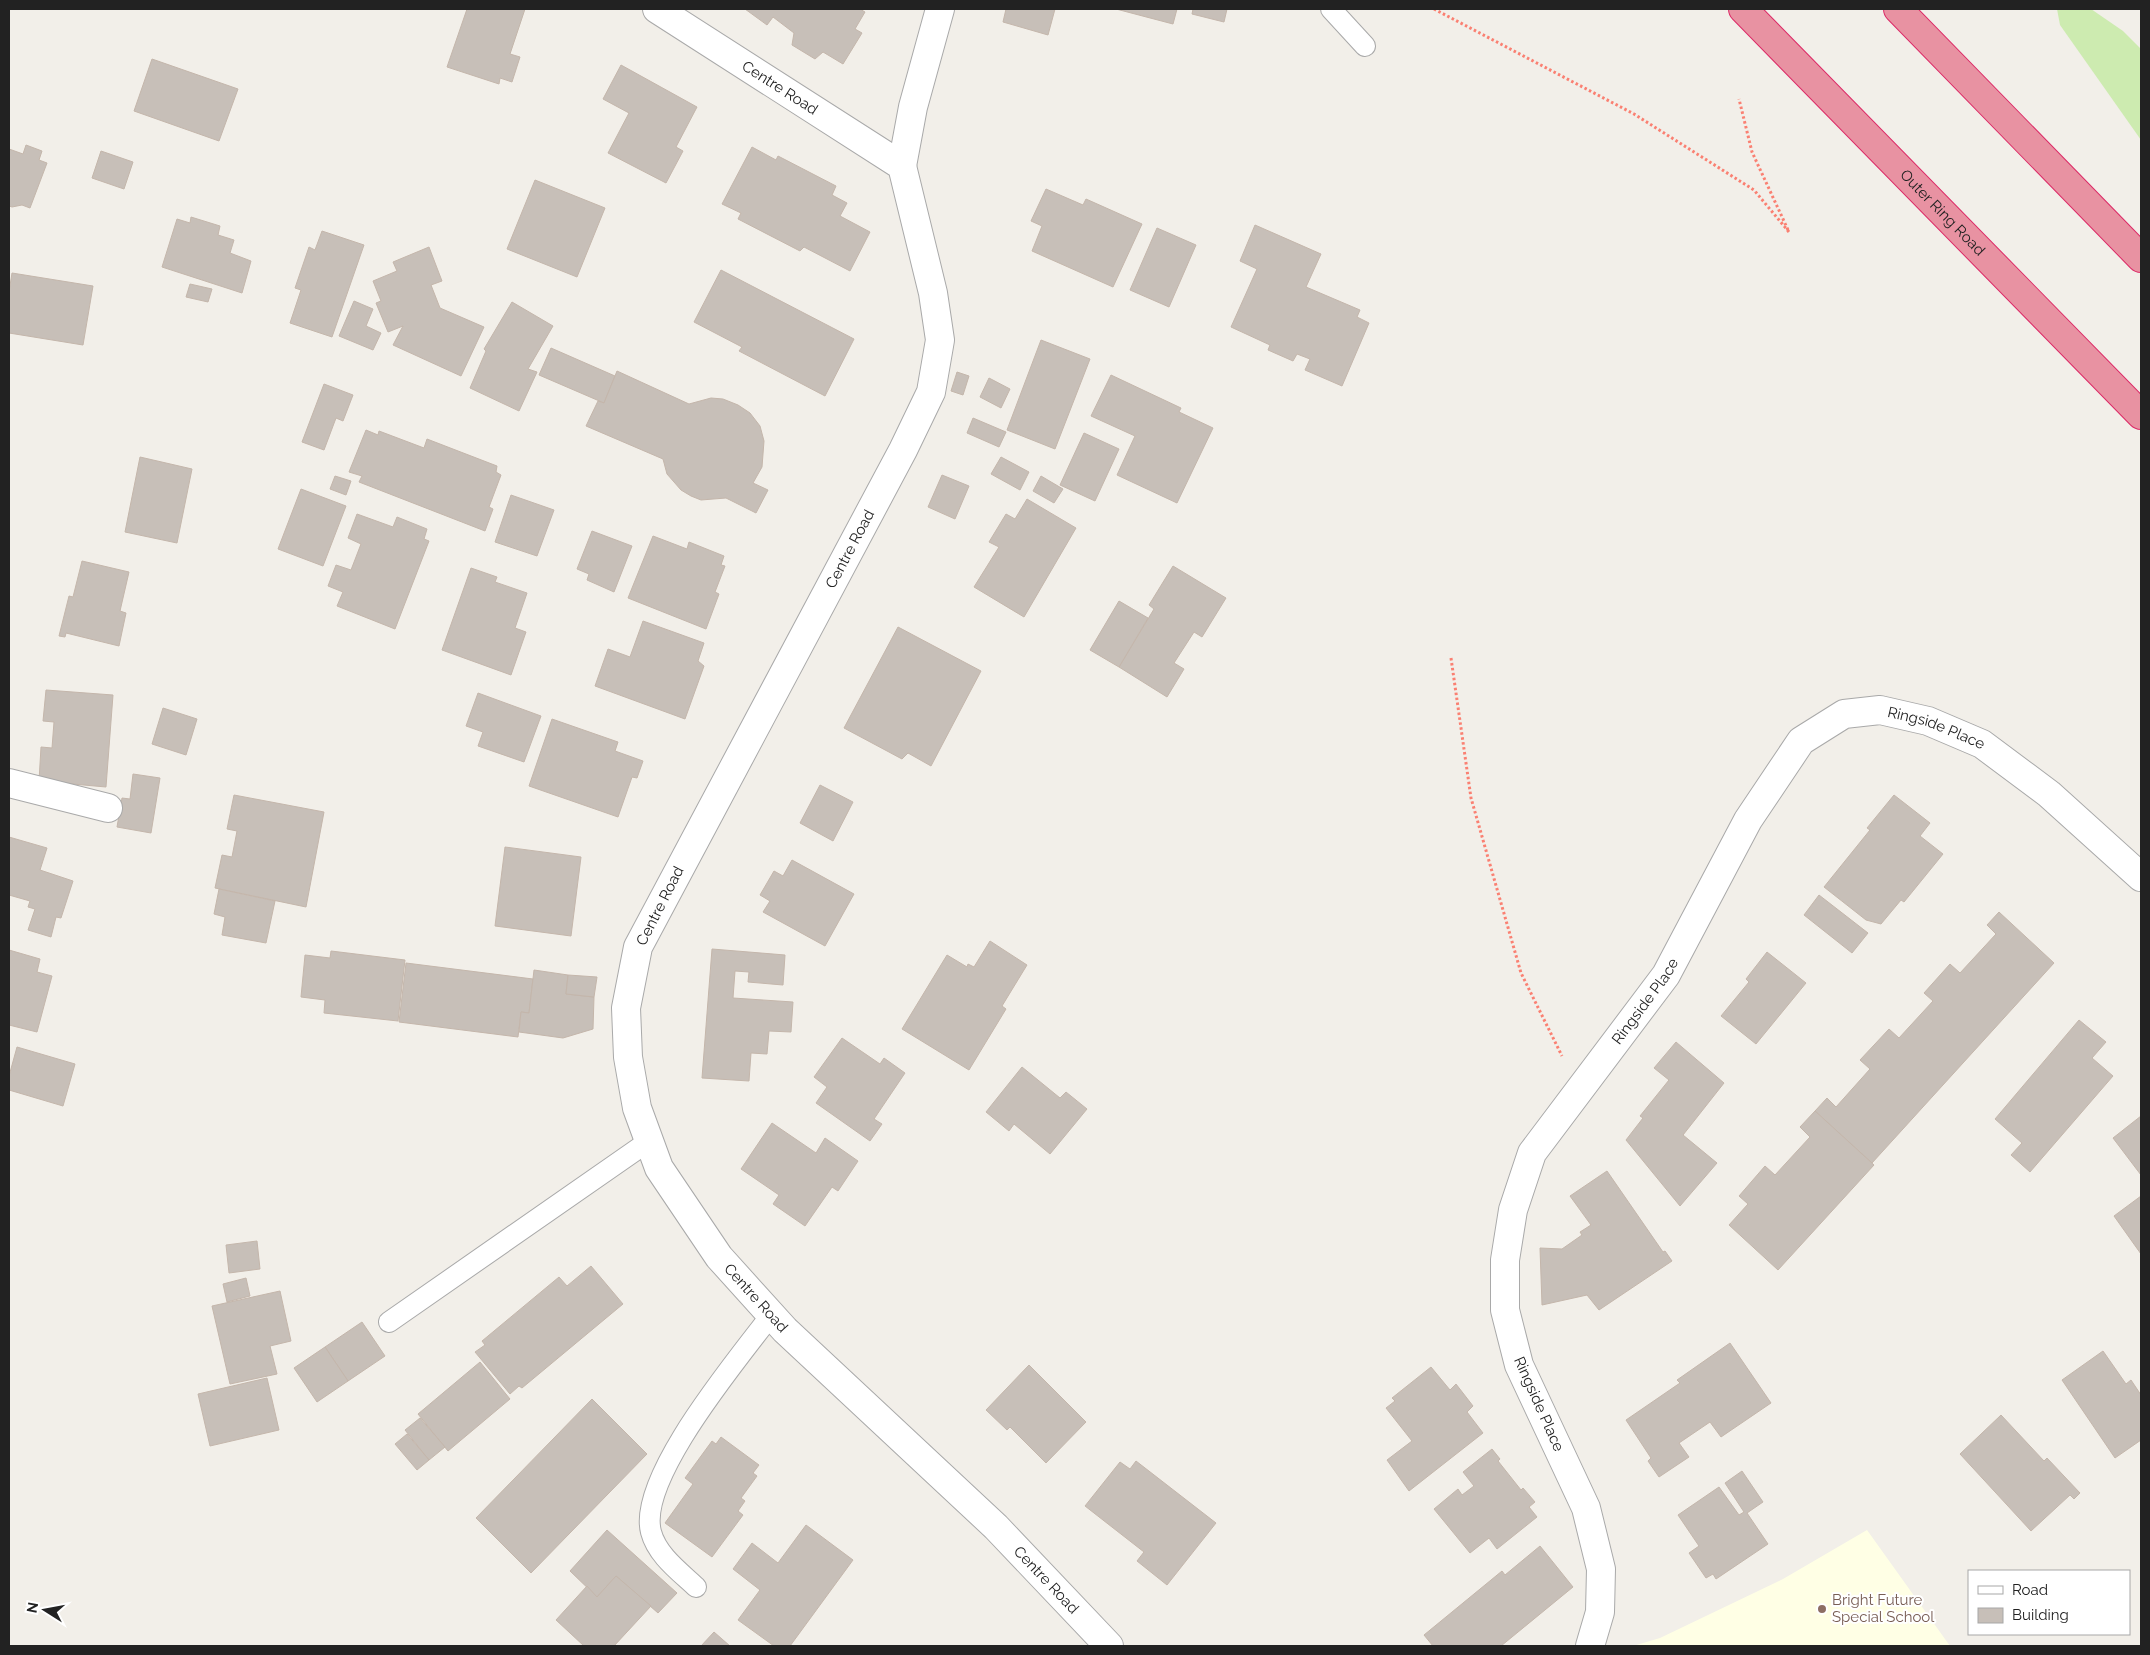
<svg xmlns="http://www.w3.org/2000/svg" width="2150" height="1655" font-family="Raleway,sans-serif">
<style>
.education{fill:#ffffe5}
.grass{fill:#cdebb0}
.building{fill:#c7bfb8;stroke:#c4b6ab}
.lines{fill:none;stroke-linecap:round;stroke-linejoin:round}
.service-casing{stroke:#a9a9a9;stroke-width:22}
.minor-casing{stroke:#a9a9a9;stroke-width:30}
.motorway-casing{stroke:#dc2a67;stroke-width:30}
.path{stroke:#fa8072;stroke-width:3;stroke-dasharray:2.5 2.5;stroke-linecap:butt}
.service{stroke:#fff;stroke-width:20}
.minor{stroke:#fff;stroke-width:28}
.motorway{stroke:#e892a2;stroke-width:28}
.education-dot{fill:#8d6e63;stroke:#fff;stroke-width:2}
.labels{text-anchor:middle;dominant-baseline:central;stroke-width:4;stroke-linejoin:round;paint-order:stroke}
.street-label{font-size:15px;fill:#222;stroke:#fff}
.education-label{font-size:15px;fill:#785e54;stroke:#fff;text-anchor:start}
</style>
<rect width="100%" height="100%" fill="#f2efe9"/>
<polygon class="education" points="1867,1530 1950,1646 1633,1646 1660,1638 1783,1579"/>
<polygon class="grass" points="2057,9 2091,9 2123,31 2141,49 2141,140 2060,25"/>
<g class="building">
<polygon points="467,9 525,9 510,54 520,57 512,82 500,78 499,84 447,67"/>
<polygon points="745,9 860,9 865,12 855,29 862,33 843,64 823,52 815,59 792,45 794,33 773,17 767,25"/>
<polygon points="1006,9 1055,9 1048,35 1003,22"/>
<polygon points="1116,9 1177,9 1173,24"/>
<polygon points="1193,9 1227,9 1224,22 1192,14"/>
<polygon points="152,59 238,89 219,141 134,111"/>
<polygon points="621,65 697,107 676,147 683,151 666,183 608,153 629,113 603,99"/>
<polygon points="26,145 42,151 39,160 47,163 30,208 22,205 12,207 9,206 9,149 23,154"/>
<polygon points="752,147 776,160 778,156 836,186 832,195 847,203 840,216 870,232 850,271 804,247 800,251 738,219 741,213 722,204"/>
<polygon points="101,151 133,162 124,189 92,178"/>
<polygon points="535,180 605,208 577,277 507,249"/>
<polygon points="1046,189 1083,205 1086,199 1142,224 1113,287 1032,251 1042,226 1031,221"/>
<polygon points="191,217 220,226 218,235 234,240 230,253 251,261 242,293 162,267 177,219 190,223"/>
<polygon points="1255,225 1321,254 1306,287 1360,310 1357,317 1369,323 1342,386 1305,370 1310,359 1297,354 1293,361 1268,350 1270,345 1231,327 1257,269 1240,261"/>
<polygon points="1157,228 1196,245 1169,307 1130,290"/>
<polygon points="322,231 364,245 332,337 290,323 301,290 295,288 309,247 315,250"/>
<polygon points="429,247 442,281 431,285 440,308 484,327 461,376 393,345 403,326 388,332 376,303 381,301 373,281 397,271 393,262"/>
<polygon points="721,270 854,339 825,396 739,351 742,347 694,322"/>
<polygon points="12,273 93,286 83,345 9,333 9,292"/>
<polygon points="190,284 212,289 208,302 186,297"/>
<polygon points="354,301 373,309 366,326 381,333 373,350 339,336"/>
<polygon points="512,302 553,326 528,369 537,372 519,411 470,388 486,351 484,349"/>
<polygon points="1041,340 1090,359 1055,449 1007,430"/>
<polygon points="551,348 615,376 604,403 539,375"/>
<polygon points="617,371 689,404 711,398 723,399 738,405 750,413 760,426 764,441 762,467 753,483 768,490 756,513 726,498 701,500 691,496 681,490 667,474 663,459 586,426 598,401 604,403"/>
<polygon points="957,372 969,376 963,395 951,391"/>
<polygon points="1111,375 1181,408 1179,412 1213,428 1177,503 1117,475 1135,436 1091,416"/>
<polygon points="989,378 1010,389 1001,408 980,397"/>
<polygon points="324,384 353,395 343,421 336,418 324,450 302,442"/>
<polygon points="973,418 1006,432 999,447 967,433"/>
<polygon points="366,430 378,435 379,431 424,448 427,439 497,466 496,472 501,475 489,507 493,509 485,531 359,482 362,476 349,472"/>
<polygon points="1084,433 1119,449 1095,501 1060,485"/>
<polygon points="140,457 192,469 177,543 125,532"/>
<polygon points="1001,457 1029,472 1020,490 991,474"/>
<polygon points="942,475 969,486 955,519 928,507"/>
<polygon points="335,476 351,481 346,495 330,489"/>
<polygon points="1041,476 1063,489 1054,503 1033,491"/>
<polygon points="301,489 346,506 323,566 278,549"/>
<polygon points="511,495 554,510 537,556 495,542"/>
<polygon points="1027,499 1076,528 1024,617 974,587 999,547 989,542 1006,514 1015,519"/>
<polygon points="357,514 393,527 397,517 427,529 424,539 429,541 395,629 337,606 343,592 328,586 336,565 351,570 361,544 348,538"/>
<polygon points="592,531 632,546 614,592 587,580 589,574 577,569"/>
<polygon points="653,536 687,549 689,542 724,556 721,565 725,566 715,592 719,594 706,629 628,598"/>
<polygon points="82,561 129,572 120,611 126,613 119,646 66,633 65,637 59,636 69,596 73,597"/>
<polygon points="1173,566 1226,598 1202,637 1194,632 1174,663 1184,669 1167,697 1119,667 1154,609 1149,605"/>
<polygon points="471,568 497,577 495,582 527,593 515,628 526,632 511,675 442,650"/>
<polygon points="1119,601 1148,618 1119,667 1090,650"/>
<polygon points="643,621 704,643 698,661 704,666 685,719 595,686 608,649 630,657"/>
<polygon points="898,627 981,671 931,766 908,753 902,759 844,728"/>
<polygon points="46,690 113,695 106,787 39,781 41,747 52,748 54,722 43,721"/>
<polygon points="478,693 541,716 524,762 478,746 483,732 466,726"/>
<polygon points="163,708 197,719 186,755 152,744"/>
<polygon points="552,719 618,742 615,751 643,761 637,778 632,777 618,817 529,786"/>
<polygon points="133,774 160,778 151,833 117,827 122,798 130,799"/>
<polygon points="820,785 853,802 833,841 800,823"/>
<polygon points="234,795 324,812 306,907 215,888 222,855 232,857 237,831 227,829"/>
<polygon points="1894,795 1930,823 1920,836 1943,854 1904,902 1901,900 1881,924 1866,920 1824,887 1870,830 1867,828"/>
<polygon points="9,837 47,848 40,870 73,881 61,918 56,917 51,937 28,930 35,909 28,907 30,901 9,895"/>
<polygon points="505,847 581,857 571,936 495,926"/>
<polygon points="792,860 854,894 825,946 763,912 770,901 760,895 774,871 783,876"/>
<polygon points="219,889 275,901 266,943 222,935 225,917 214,914"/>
<polygon points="1819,895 1868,933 1852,953 1804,915"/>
<polygon points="1999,912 2054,963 1872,1163 1815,1111 1827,1098 1836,1107 1870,1069 1860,1060 1889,1029 1899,1038 1933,1001 1924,993 1950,964 1960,973 1996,934 1987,925"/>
<polygon points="990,941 1027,965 1002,1006 1006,1009 969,1070 902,1029 947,955 967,967 968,964 974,967"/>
<polygon points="712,949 785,955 783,985 748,982 749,972 735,971 733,998 793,1002 791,1032 769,1031 767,1054 751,1053 749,1081 702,1078"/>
<polygon points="9,950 40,959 37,972 52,976 37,1032 9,1025"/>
<polygon points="331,951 405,960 398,1021 324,1013 325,1000 301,997 305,955 330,958"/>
<polygon points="1767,952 1806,983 1756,1044 1721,1016 1749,982 1746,979"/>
<polygon points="406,963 533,979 529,1013 521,1012 518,1037 399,1022"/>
<polygon points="534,970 568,975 566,994 594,997 593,1029 563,1038 519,1032 521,1012 529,1013"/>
<polygon points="568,975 597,977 594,997 566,994"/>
<polygon points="2079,1020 2106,1042 2092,1058 2113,1076 2030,1172 2011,1155 2022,1143 1995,1119"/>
<polygon points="842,1038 880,1064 884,1058 905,1073 874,1119 882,1124 870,1141 816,1103 827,1087 814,1077"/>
<polygon points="1676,1042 1724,1083 1683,1135 1717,1163 1680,1206 1626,1140 1643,1118 1640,1116 1669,1080 1654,1068"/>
<polygon points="17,1047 75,1064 63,1106 9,1090 9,1076"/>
<polygon points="1022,1067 1060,1098 1066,1092 1087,1109 1050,1154 1014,1124 1009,1131 986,1112"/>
<polygon points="1815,1111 1874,1165 1778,1270 1729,1225 1748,1204 1739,1196 1765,1166 1775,1175 1810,1137 1800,1127"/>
<polygon points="2141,1116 2141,1175 2113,1138"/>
<polygon points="772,1123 816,1153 825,1138 858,1161 838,1191 832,1187 805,1226 773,1204 779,1195 741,1169"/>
<polygon points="1607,1171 1663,1252 1665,1251 1672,1261 1599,1310 1587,1295 1542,1305 1540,1248 1562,1249 1582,1235 1580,1232 1591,1225 1570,1196"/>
<polygon points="2141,1196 2141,1254 2114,1216"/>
<polygon points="257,1241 260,1269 229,1273 226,1245"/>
<polygon points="591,1266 623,1304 522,1388 519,1386 510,1394 475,1352 485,1345 482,1341 559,1277 567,1286"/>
<polygon points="246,1278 250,1296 227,1302 223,1284"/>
<polygon points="280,1291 291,1341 270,1346 277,1374 230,1384 212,1306"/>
<polygon points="362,1322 385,1356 348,1381 325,1347"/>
<polygon points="1730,1343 1771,1403 1721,1437 1710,1422 1679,1443 1689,1457 1659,1477 1648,1461 1651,1458 1626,1420 1680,1383 1677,1380"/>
<polygon points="325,1347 348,1381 317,1402 294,1368"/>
<polygon points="2103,1351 2126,1384 2131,1380 2141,1395 2141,1440 2115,1458 2062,1380"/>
<polygon points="480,1362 510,1399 448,1451 418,1414"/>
<polygon points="1029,1365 1086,1422 1046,1463 1010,1427 1007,1430 986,1410"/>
<polygon points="1431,1367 1450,1390 1456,1384 1473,1406 1467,1412 1483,1433 1409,1491 1387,1460 1412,1441 1386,1408 1395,1401 1392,1398"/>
<polygon points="267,1378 279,1430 210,1446 198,1394"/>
<polygon points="592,1399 647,1454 531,1573 476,1518"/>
<polygon points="2001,1415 2044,1461 2047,1458 2080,1493 2074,1499 2070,1495 2031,1531 1960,1454"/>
<polygon points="420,1418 445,1447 429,1460 405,1430"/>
<polygon points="407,1434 429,1460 417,1470 395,1444"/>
<polygon points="721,1437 759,1465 753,1473 757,1476 741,1498 745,1501 738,1511 743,1515 712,1557 665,1523 693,1484 685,1478 712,1441 716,1444"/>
<polygon points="1492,1449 1500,1459 1498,1461 1521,1490 1523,1488 1535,1502 1529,1507 1537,1517 1497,1549 1489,1538 1470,1553 1434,1509 1458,1489 1462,1495 1474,1486 1463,1472"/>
<polygon points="1136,1461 1216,1523 1167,1585 1137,1561 1144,1552 1085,1506 1120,1462 1130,1469"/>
<polygon points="1742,1471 1763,1502 1747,1513 1768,1544 1716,1579 1713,1574 1706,1578 1689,1553 1699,1546 1678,1515 1719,1487 1739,1515 1744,1512 1725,1483"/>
<polygon points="806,1525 853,1560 790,1646 774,1646 738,1620 760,1590 733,1569 752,1543 778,1563"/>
<polygon points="607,1530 677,1593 658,1613 616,1576 597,1597 570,1571"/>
<polygon points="1540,1546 1573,1587 1501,1646 1433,1646 1424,1635 1502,1571 1505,1575"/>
<polygon points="616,1576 651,1606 614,1646 584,1646 556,1620 587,1586 597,1597"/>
<polygon points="714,1632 730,1646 701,1646"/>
</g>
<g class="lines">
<g class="service-casing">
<g id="service">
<polyline points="1331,9 1365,46"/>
<polyline points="389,1322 649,1141"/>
<path d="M696 1587C679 1571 657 1555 651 1532 637 1478 739 1358 771 1315"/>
</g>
</g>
<g class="minor-casing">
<g id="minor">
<path id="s1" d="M657 9 902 166 933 293 940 340 931 392 903 450 638 947 626 1008 628 1057 637 1108 659 1168 719 1257 785 1330 996 1527 1109 1646"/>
<polyline points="902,166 913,107 940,9"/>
<polyline points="9,783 108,808"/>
<path id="s2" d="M1590 1646 1600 1612 1601 1569 1586 1508 1519 1365 1505 1310V1260L1513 1210 1532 1153 1666 975 1748 820 1801 741 1844 714 1880 710 1928 721 1982 744 2049 794 2141 877"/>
</g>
</g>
<g class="motorway-casing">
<g id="motorway">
<path id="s3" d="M1743 9 2141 415"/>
<polyline points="1898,9 2141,258"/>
</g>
</g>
<g class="path">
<polyline points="1434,9 1634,114 1754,190 1789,232 1752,152 1739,99"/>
<polyline points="1451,658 1471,798 1521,973 1562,1056"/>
</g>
<use href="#service" class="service"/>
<use href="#minor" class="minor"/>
<use href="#motorway" class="motorway"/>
</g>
<circle class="education-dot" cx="1822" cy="1609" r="5"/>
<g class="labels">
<g class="street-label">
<text stroke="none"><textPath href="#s1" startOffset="146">Centre Road</textPath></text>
<text stroke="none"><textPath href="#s3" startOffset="285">Outer Ring Road</textPath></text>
<text transform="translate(850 549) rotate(-62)">Centre Road</text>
<text stroke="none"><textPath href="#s2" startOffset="1156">Ringside Place</textPath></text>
<text transform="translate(660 906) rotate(-63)">Centre Road</text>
<text stroke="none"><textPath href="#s2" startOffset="706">Ringside Place</textPath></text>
<text stroke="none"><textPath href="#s1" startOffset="1539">Centre Road</textPath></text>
<text transform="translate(1539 1404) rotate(66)">Ringside Place</text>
<text stroke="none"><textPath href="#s1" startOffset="1944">Centre Road</textPath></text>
</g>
<g class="education-label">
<text x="1832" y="1600">Bright Future<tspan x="1832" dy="17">Special School</tspan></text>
</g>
</g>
<rect width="2150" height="1655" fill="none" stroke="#222222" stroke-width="20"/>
<rect x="1968" y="1570" width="162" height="65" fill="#ffffff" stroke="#a7a7a7"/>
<rect x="1978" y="1586" width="25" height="8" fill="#ffffff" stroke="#a7a7a7"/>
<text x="2012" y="1595" font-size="15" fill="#222222">Road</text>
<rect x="1978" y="1608" width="25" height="15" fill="#c7bfb8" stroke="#a7a7a7"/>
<text x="2012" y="1620" font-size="15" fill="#222222">Building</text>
<g transform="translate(45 1610) rotate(281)" stroke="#ffffff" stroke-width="4" paint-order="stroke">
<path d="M0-4L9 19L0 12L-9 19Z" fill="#222222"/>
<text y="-8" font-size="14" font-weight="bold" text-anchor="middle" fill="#222222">N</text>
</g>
</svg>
